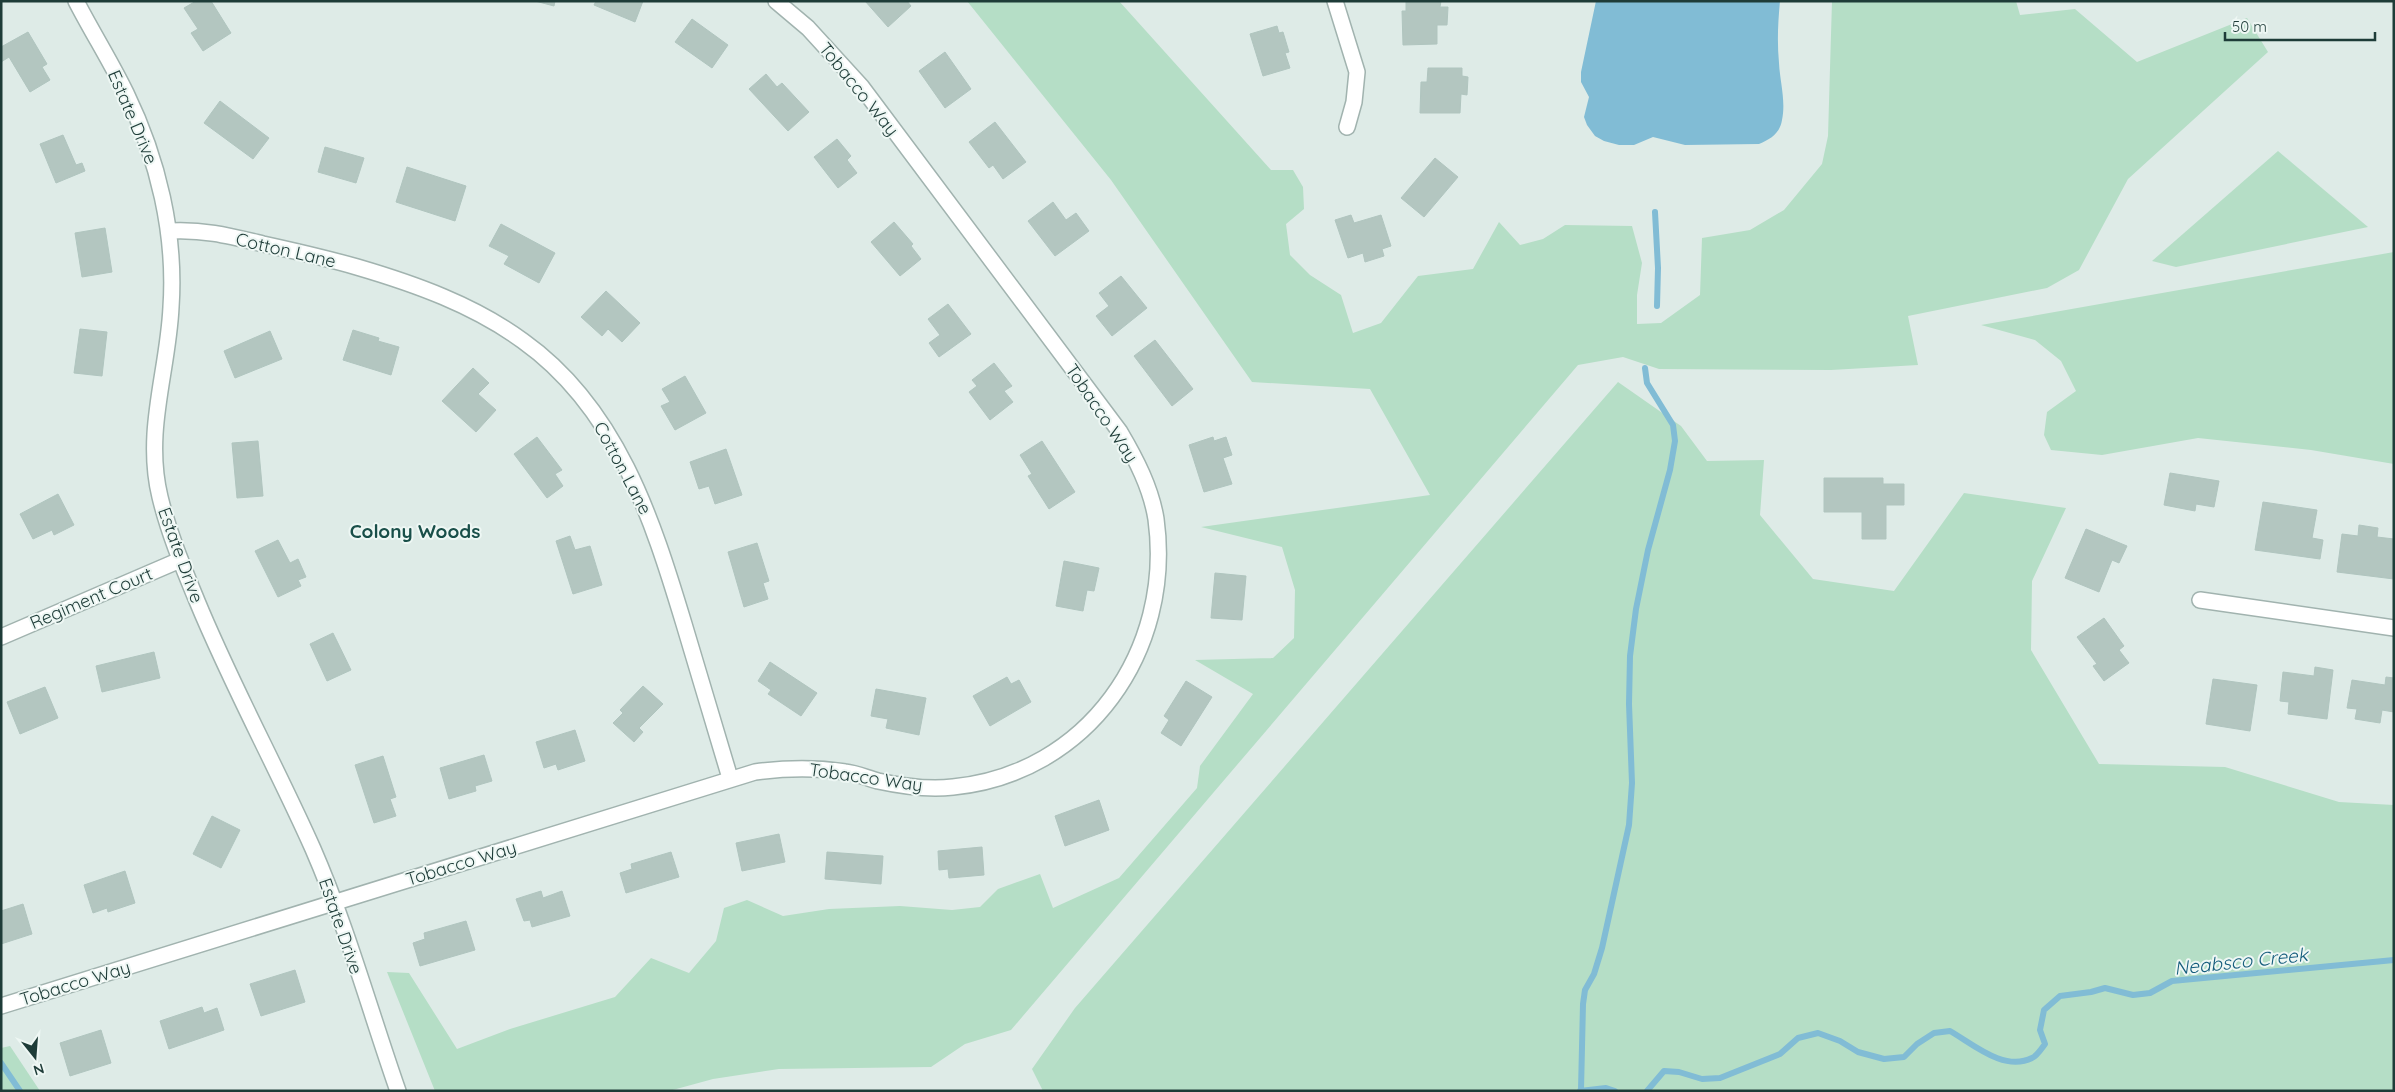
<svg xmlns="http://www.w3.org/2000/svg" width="2395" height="1092" font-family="Quicksand,sans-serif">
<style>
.green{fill:#b5dec6}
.water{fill:#81bcd5}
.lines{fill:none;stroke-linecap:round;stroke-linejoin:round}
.stream{stroke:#81bcd5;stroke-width:6}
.building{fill:#b3c6c0;stroke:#b0c5bf}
.minor-casing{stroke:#a1b3af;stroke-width:18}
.minor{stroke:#fff;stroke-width:15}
.labels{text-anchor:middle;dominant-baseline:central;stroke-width:4;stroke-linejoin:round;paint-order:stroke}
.street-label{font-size:18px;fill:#1e3c38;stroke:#eef7f4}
.neighbourhood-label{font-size:19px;font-weight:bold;fill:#194f49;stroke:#eef7f4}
.water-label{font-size:19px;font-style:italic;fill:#145c7c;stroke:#eef7f4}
</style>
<rect width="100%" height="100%" fill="#deebe7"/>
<g class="green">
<polygon points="967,1 1119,1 1271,170 1293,170 1303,187 1304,209 1286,224 1290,255 1310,275 1341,295 1353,333 1381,323 1418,276 1473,269 1499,222 1520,245 1543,239 1565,225 1632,226 1642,263 1637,295 1637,324 1661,323 1700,295 1702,238 1750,230 1784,210 1822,164 1828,136 1832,1 2016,1 2020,15 2075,9 2137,62 2247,18 2268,52 2128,179 2079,270 2047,288 1908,316 1918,365 1831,370 1659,369 1623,357 1578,365 1011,1030 965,1044 931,1067 779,1069 713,1079 669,1091 435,1091 387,972 409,973 457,1049 510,1029 615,997 651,958 689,973 716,941 724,908 747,900 783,916 829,909 900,906 952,910 980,907 998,889 1040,874 1053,908 1119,878 1197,788 1200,766 1253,694 1195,660 1273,658 1294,638 1295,590 1282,547 1201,527 1430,495 1370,389 1252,382 1111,180"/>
<polygon points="2278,151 2368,227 2176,267 2152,261"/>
<polygon points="2394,252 2394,464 2311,450 2198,438 2102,455 2051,450 2044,435 2047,412 2076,391 2061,361 2035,340 1981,325"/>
<polygon points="1618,382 1681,426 1707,461 1764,460 1760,515 1813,579 1894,591 1964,493 2066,508 2032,581 2031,650 2099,764 2225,767 2339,802 2394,805 2394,1091 1043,1091 1032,1069 1075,1008"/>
<polygon points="10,1046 40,1091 1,1091 1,1048"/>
</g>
<path class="water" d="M1596 1H1780C1778 22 1777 42 1779 63 1780 82 1786 101 1782 120 1780 133 1771 139 1759 144L1685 145 1653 137 1634 145H1619L1604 141 1595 136 1587 125 1584 117 1589 97 1581 82V72Z"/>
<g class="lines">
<g class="stream">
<polyline points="1655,212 1658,268 1657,306"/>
<polyline points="1,1063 20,1091"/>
<polyline points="1581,1090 1583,1004 1585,990 1594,974 1602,948 1629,825 1632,783 1629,704 1630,656 1636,609 1648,550 1670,470 1675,441 1673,425 1647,383 1645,368"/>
<polyline points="1580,1091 1606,1088 1615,1091"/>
<path d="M1647 1091 1664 1071 1679 1072 1702 1079 1720 1078 1780 1054 1798 1038 1818 1033 1840 1041 1858 1052 1884 1059 1904 1057 1917 1044 1934 1033 1950 1031C1973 1044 2004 1072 2032 1058 2037 1056 2042 1048 2045 1044L2040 1030 2044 1010 2060 996 2091 992 2105 988 2133 995 2150 993 2172 981 2394 960"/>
</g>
</g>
<g class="building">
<polygon points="196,1 211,1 231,33 203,51 191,33 198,29 184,8"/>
<polygon points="535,1 555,1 554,6"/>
<polygon points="596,1 643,1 635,22 594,5"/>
<polygon points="865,1 907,1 911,6 888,27"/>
<polygon points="1406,1 1441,1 1440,7 1448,7 1447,25 1437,25 1437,44 1403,45 1402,11 1406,11"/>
<polygon points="692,19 728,45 712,68 675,42"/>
<polygon points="1277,26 1279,33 1283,32 1289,52 1285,53 1290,68 1263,76 1250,34"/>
<polygon points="28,32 47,64 42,67 50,80 30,92 9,57 1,62 1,47"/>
<polygon points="945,52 971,89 945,108 919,71"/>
<polygon points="1428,68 1462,68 1462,76 1468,77 1467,95 1461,94 1460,113 1420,113 1421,82 1427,82"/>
<polygon points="766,74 777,87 782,83 809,112 788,131 749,89"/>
<polygon points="220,101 269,138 253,159 204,123"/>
<polygon points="995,122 1026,162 1003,179 993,165 989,168 969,142"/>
<polygon points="63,135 76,165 82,163 85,171 56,183 40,144"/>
<polygon points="837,139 851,156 847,160 857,173 838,188 814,157"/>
<polygon points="325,147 364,158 356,183 318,172"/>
<polygon points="1435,158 1458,177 1424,217 1401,198"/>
<polygon points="407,167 466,186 455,221 396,202"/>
<polygon points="1053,202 1066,220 1076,213 1089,231 1055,256 1028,221"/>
<polygon points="1351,215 1354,223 1381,215 1391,246 1382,249 1384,256 1365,262 1363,253 1348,258 1335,220"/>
<polygon points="894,222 913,244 911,246 921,259 900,276 871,242"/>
<polygon points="501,224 555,253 539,283 504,264 509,256 489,246"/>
<polygon points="105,228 112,272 82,277 75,233"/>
<polygon points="1121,276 1147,308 1112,336 1096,316 1109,306 1099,293"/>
<polygon points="606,291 640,323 622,342 608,329 602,336 581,317"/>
<polygon points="948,304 971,334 939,357 929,343 940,335 928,319"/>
<polygon points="80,329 107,332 102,376 74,373"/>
<polygon points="353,330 379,338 378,341 399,347 391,375 343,360"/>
<polygon points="270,331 282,359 235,378 224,351"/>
<polygon points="1155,340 1193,389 1172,406 1134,356"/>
<polygon points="994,363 1012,386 1004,391 1013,402 990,420 969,392 977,386 972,380"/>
<polygon points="473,368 489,383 478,394 496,410 476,432 442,401"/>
<polygon points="685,376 706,413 675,430 661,406 670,402 662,389"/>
<polygon points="537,437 562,470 555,474 563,486 547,498 514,454"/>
<polygon points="1213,437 1214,441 1226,437 1232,455 1223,458 1232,484 1204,492 1189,445"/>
<polygon points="258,441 263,496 237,498 232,443"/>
<polygon points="1042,441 1075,492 1049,509 1028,476 1032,474 1020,455"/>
<polygon points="726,449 742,495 715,504 709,486 699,489 690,462"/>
<polygon points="2170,473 2219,481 2214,507 2196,504 2195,511 2164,505"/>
<polygon points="1824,478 1883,478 1883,484 1904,484 1904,505 1886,505 1886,539 1862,539 1862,512 1824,512"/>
<polygon points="58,494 74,525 54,535 52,530 33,539 20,514"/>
<polygon points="2263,502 2317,510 2312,538 2323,540 2320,559 2255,550"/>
<polygon points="2359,525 2378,528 2377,537 2394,539 2394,579 2337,572 2342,534 2358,536"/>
<polygon points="2086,529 2127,546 2119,563 2112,560 2099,592 2065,578"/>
<polygon points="570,536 575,550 590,546 602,585 573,594 556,541"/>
<polygon points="278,540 290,563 298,559 306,577 298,580 301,586 278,597 255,551"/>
<polygon points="757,543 769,581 763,583 768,599 744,607 728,552"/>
<polygon points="1064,561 1099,568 1094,591 1087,590 1083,611 1056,606"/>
<polygon points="1215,573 1246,576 1242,620 1211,618"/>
<polygon points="2104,618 2124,646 2119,650 2129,663 2104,681 2093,666 2097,664 2077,637"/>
<polygon points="333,633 351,670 327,681 310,644"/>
<polygon points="154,652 160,678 102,692 96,666"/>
<polygon points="770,662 817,693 801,716 768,694 771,690 758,681"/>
<polygon points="2315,667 2333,670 2327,719 2288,714 2289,702 2280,701 2283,672 2314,676"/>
<polygon points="1007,677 1011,684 1019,680 1031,702 990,726 973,696"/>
<polygon points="2386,677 2394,678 2394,712 2382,710 2380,723 2355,719 2357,709 2347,708 2352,680 2385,685"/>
<polygon points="2213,679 2257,685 2250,731 2206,724"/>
<polygon points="1186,681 1212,697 1181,746 1161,733 1169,720 1164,716"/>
<polygon points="643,686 663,704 639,728 643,732 634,742 613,723 623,713 620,710"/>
<polygon points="45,687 58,718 20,734 7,702"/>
<polygon points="876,689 926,698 919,735 886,728 888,719 871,716"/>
<polygon points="575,730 585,761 558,770 556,764 544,768 536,742"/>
<polygon points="484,755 492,781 475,786 476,791 449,799 440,768"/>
<polygon points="383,756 396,797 390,799 396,816 374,823 355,765"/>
<polygon points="1099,800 1109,830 1065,846 1055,816"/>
<polygon points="212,816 240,830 221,868 193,854"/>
<polygon points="779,834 785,862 742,871 736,843"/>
<polygon points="982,847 984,875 949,878 948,869 939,870 938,851"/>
<polygon points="671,852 679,877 626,893 620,873 632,869 631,864"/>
<polygon points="827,852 883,856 881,884 825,879"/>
<polygon points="125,871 135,903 108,912 107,908 93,913 84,885"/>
<polygon points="541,891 543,898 562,891 570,916 532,927 530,920 524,921 516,899"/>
<polygon points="23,904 32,934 1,944 1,911"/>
<polygon points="466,921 475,950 420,966 413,943 425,939 424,933"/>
<polygon points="295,970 305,1002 261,1016 250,984"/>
<polygon points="202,1007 204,1013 217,1008 224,1030 169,1049 160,1021"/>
<polygon points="101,1030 111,1063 70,1076 60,1043"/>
</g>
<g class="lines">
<g class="minor-casing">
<g id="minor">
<path d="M76 1C92 32 111 62 126 93 158 159 176 234 171 307 168 372 144 431 160 497 169 534 183 567 197 601 232 686 276 766 313 849 347 927 370 1011 398 1091"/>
<polyline points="1335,1 1357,72 1354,102 1347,127"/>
<path d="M169 231C204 229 230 236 263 244 295 251 326 258 357 267 415 284 474 305 523 341 617 408 652 518 684 624 699 675 715 727 730 778"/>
<polyline points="2200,600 2394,628"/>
<polyline points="1,637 180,560"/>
<path d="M1 1006 755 772C785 768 814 767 845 772 856 773 867 778 878 781 901 786 928 790 953 787 1087 774 1174 651 1156 519 1151 488 1136 459 1120 432L861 86 808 28 776 1"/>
</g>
</g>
<use href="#minor" class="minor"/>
</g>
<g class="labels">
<g class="street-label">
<text transform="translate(859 89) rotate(51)">Tobacco Way</text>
<text transform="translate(133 117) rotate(67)">Estate Drive</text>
<text transform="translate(286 250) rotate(13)">Cotton Lane</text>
<text transform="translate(1102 413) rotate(56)">Tobacco Way</text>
<text transform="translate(623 468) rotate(62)">Cotton Lane</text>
<text transform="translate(181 555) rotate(70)">Estate Drive</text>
<text transform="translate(91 598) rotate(-23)">Regiment Court</text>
<text transform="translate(866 777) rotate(8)">Tobacco Way</text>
<text transform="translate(461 863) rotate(-17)">Tobacco Way</text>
<text transform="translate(341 926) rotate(71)">Estate Drive</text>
<text transform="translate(75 983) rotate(-17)">Tobacco Way</text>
</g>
<g class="neighbourhood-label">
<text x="415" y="531">Colony Woods</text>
</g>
<g class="water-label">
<text transform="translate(2241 961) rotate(-6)">Neabsco Creek</text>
</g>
</g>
<rect width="2395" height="1092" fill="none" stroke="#1e3c38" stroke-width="5"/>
<g transform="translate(35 1057) rotate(163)" stroke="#eef7f4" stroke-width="4" paint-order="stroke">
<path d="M0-4L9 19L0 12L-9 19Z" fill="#1e3c38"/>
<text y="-8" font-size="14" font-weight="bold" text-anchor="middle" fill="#1e3c38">N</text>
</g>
<path d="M2225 32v8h150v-8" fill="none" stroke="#1e3c38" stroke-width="2.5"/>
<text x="2232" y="32" font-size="15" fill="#1e3c38" stroke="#eef7f4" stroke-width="4" paint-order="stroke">50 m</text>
</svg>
